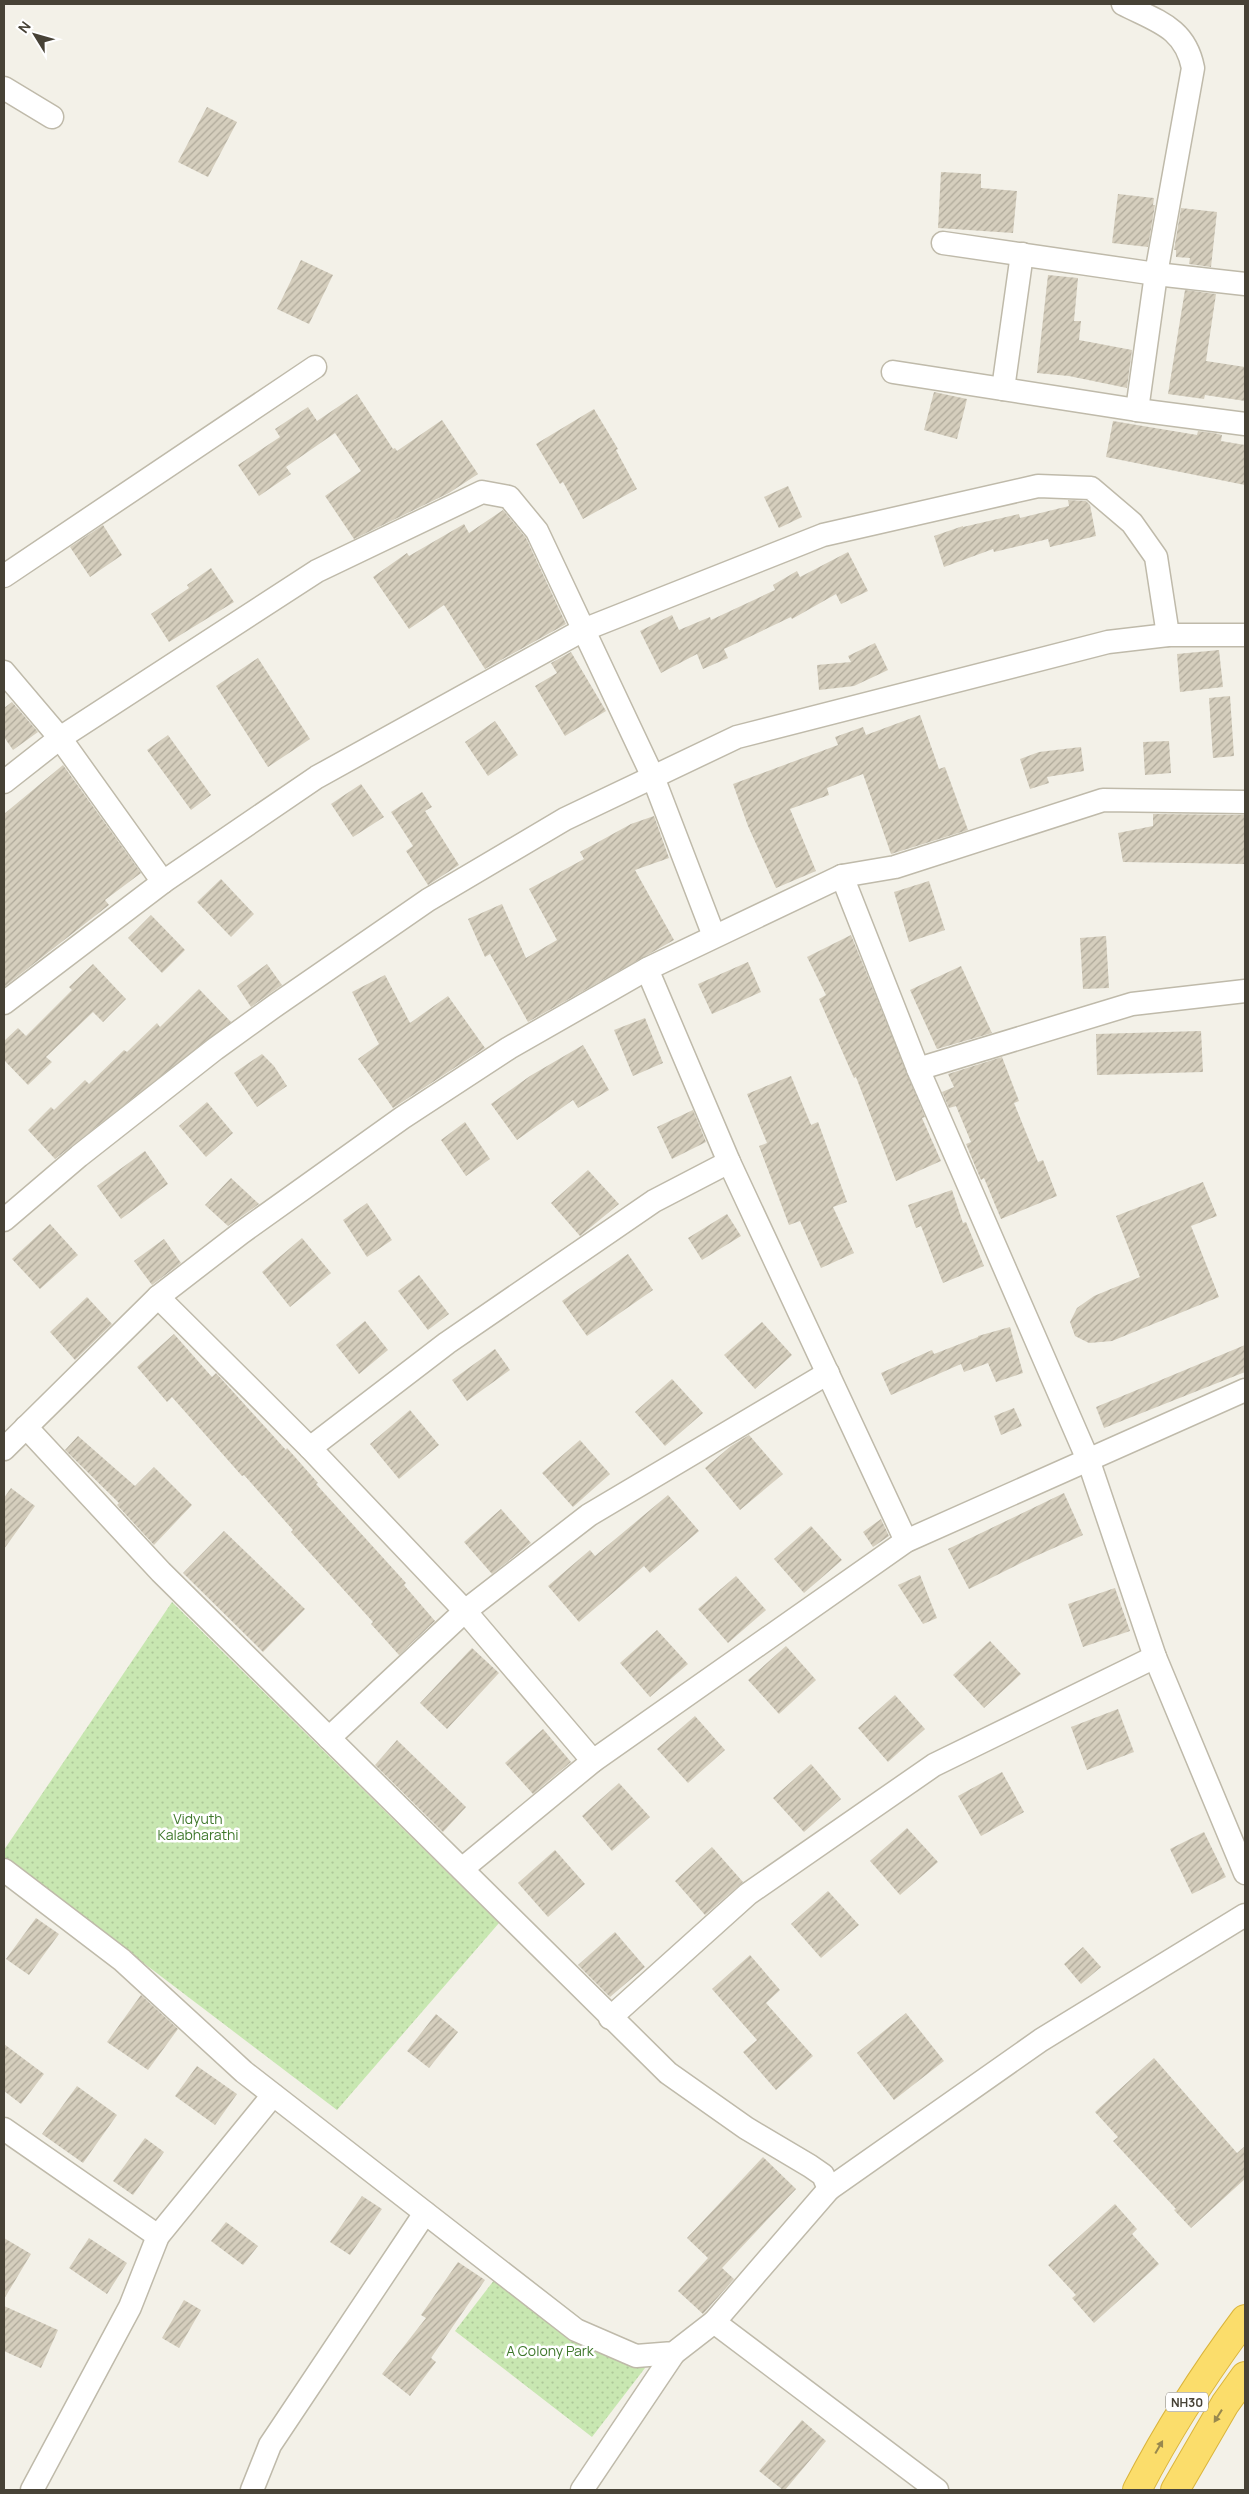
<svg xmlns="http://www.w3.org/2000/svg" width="1249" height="2494" font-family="Manrope,sans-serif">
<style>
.grass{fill:url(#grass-dots)}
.building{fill:url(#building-hatch)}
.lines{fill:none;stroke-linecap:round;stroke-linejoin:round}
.street-casing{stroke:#bfbaaa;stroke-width:25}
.highway-casing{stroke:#dab43b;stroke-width:30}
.street{stroke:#fff;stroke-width:22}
.highway{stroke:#fbdd6b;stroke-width:28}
.oneway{fill:#98884e}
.labels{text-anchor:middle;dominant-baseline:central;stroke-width:5;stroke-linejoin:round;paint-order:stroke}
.shield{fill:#fff;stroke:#7e7b72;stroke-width:1}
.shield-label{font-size:12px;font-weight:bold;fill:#474236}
.park-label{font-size:14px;fill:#3e772b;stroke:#fff}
</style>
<defs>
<pattern id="grass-dots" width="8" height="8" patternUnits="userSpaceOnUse" patternTransform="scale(1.25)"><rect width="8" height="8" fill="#c8e7b1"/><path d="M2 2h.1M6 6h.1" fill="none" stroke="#adc799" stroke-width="1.8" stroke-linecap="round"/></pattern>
<pattern id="building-hatch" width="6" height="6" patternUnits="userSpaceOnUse" patternTransform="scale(1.25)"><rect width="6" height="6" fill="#d5cebd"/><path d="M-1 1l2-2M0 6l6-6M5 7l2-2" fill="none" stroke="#afa99a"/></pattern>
</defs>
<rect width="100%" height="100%" fill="#f3f1e8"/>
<g class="grass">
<polygon points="172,1602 499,1923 337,2110 4,1857 4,1850"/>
<polygon points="508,2262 645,2368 592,2437 455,2331"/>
</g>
<g class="building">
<polygon points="207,107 237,122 208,177 178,162"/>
<polygon points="941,172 981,174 981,188 1017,191 1013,233 938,228"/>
<polygon points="1118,194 1154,198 1153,205 1155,205 1148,247 1112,243"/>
<polygon points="1181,208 1217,212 1211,267 1189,264 1190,258 1176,257 1176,250 1174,250"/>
<polygon points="301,260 333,275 309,324 277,309"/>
<polygon points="1048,275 1078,278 1074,321 1081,321 1079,340 1132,350 1127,388 1069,376 1037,373"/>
<polygon points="1185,290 1216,294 1206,361 1245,367 1245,401 1205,395 1204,399 1168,394"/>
<polygon points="934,392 967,399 957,439 924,430"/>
<polygon points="357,394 393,449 395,448 397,451 442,420 478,474 449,493 354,539 325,496 361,471 335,433 286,467 291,474 259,496 238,465 280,437 275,429 308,407 317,421"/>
<polygon points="594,409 618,449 616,450 637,489 583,519 563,482 560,484 536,444"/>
<polygon points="1113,421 1197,435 1198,431 1214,433 1222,435 1221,441 1245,445 1245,485 1106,457"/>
<polygon points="788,486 802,517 779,528 764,497"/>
<polygon points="1068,500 1086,501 1090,505 1096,536 1050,547 1048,539 994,552 993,549 944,567 934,536 963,526 963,527 1019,514 1020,518 1069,506"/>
<polygon points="503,510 526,538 566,624 485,669 444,605 409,629 373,577 407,553 409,556 464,524 469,533"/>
<polygon points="103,525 122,555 90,577 70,547"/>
<polygon points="848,552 868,591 841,604 836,594 792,619 791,617 724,649 728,658 703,669 697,654 661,673 640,631 672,615 679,630 710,617 711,620 775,590 773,585 797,571 800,577"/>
<polygon points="211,568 234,602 169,642 151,614 189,588 187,585"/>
<polygon points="875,643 888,670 854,686 819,690 817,665 851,662 848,656"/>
<polygon points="1219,650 1223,687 1180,692 1177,654"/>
<polygon points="571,652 606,711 565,736 535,686 557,673 551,663"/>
<polygon points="258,658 310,739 268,767 216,686"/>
<polygon points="1230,696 1234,756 1213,758 1209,698"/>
<polygon points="12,702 38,732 13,750 4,737 4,708"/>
<polygon points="920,715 939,769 945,767 968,830 891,854 863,774 827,788 829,795 790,809 816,871 776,888 748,826 733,784 838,745 835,737 863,727 866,735"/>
<polygon points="495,721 518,755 488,776 465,742"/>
<polygon points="168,735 211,795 191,810 147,750"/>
<polygon points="1169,741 1171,773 1145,775 1143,742"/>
<polygon points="1081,747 1084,771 1047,777 1049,783 1030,789 1020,759 1039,752"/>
<polygon points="63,765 141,873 105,900 109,905 4,987 4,814"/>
<polygon points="361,784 384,817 353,837 331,804"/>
<polygon points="422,792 432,807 425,811 459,865 428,885 406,851 413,846 391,812"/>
<polygon points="1153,814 1245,815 1245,864 1123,862 1118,833 1153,826"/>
<polygon points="654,816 669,858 635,870 674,940 528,1022 490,954 485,957 468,919 502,904 526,958 557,940 529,889 584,859 580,852 631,824"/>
<polygon points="221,879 254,914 231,937 197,902"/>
<polygon points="929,881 945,930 909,942 894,892"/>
<polygon points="151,915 185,950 162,973 128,938"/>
<polygon points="851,935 925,1117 922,1118 941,1161 896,1181 856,1077 854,1078 819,999 826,995 807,957"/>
<polygon points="1106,936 1109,988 1083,989 1080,938"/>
<polygon points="748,962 761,992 712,1014 698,984"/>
<polygon points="93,964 126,999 103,1022 93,1012 46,1057 52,1062 28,1085 4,1060 4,1041 18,1028 26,1036 72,990 69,987"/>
<polygon points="267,964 282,985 251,1007 237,986"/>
<polygon points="961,966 992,1033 937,1049 910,990"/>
<polygon points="385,975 410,1023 448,996 485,1048 393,1108 358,1059 379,1044 352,992"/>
<polygon points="199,989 231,1022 55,1159 28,1130 51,1107 54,1110 85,1080 89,1084 124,1050 127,1052 157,1023 160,1027"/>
<polygon points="645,1018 663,1063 633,1076 614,1030"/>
<polygon points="1201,1031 1203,1072 1097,1075 1096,1034"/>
<polygon points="583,1045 609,1090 578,1108 573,1100 517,1140 491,1104 530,1076"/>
<polygon points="262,1054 274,1066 287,1086 257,1107 234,1073"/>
<polygon points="1002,1057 1019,1101 1014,1103 1038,1162 1043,1160 1057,1196 1001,1219 984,1178 981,1180 966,1144 971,1142 956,1106 949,1108 942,1092 954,1087 948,1074"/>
<polygon points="791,1076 811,1125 818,1122 847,1202 833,1207 854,1253 821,1268 800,1221 789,1225 759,1146 767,1143 747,1094"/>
<polygon points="207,1102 233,1133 206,1157 179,1126"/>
<polygon points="693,1110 706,1142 672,1159 657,1127"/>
<polygon points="465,1122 490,1159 466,1176 441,1140"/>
<polygon points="145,1151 168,1184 121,1219 97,1186"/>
<polygon points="588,1170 619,1204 580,1236 551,1203"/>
<polygon points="231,1178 259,1204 228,1226 205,1205"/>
<polygon points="1203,1182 1217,1216 1191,1226 1219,1297 1112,1341 1089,1343 1075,1336 1070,1322 1077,1308 1094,1296 1140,1277 1116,1216"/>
<polygon points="952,1190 963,1223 966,1222 984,1266 943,1283 921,1226 916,1228 908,1205"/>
<polygon points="367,1203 392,1240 367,1257 343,1220"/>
<polygon points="727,1214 741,1236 702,1260 688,1238"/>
<polygon points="50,1224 78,1255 40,1289 12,1259"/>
<polygon points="302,1238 331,1273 290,1307 262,1272"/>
<polygon points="164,1239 181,1263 152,1285 134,1261"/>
<polygon points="628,1254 653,1290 587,1336 562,1301"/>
<polygon points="419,1275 449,1314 428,1330 398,1291"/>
<polygon points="87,1297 112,1324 75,1360 50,1332"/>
<polygon points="365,1321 388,1350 359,1374 336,1345"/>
<polygon points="762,1322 792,1355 755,1389 724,1355"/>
<polygon points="1010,1327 1023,1373 996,1382 988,1363 964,1372 961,1364 891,1395 881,1373 932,1350 934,1354 978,1337 978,1336"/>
<polygon points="174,1334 212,1377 216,1373 286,1450 287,1448 318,1483 316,1484 406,1583 404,1585 435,1621 399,1655 371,1624 373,1622 291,1532 293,1530 244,1475 242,1476 172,1397 167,1402 137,1367"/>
<polygon points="1245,1345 1245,1372 1104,1428 1096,1407"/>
<polygon points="495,1349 510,1370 467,1401 452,1380"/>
<polygon points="672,1379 703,1413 665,1446 635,1412"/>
<polygon points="1014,1408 1022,1426 1001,1435 994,1416"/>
<polygon points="410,1410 439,1445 399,1479 370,1444"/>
<polygon points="749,1435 783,1474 740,1510 705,1468 731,1446"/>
<polygon points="78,1436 135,1486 154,1467 192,1505 154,1545 117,1505 119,1503 65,1450"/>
<polygon points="580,1440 610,1474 573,1507 542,1473"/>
<polygon points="11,1488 35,1506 4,1549 4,1498"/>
<polygon points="1064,1493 1083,1535 1027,1560 969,1589 948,1549"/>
<polygon points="668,1495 699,1531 650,1573 644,1566 579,1622 548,1586 590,1550 595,1556"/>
<polygon points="501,1509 531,1543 492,1574 464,1542"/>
<polygon points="881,1519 889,1536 873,1547 863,1532"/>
<polygon points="811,1526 842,1560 804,1593 774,1559"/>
<polygon points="224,1531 305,1609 263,1652 183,1573"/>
<polygon points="920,1575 937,1618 923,1624 898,1585"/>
<polygon points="736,1576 766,1610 728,1643 698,1609"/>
<polygon points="1115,1588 1130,1631 1083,1647 1068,1604"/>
<polygon points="657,1630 688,1664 650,1697 620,1663"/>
<polygon points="990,1641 1021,1674 984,1708 953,1675"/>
<polygon points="786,1646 816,1680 779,1714 748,1680"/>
<polygon points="472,1648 499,1673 447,1729 420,1703"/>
<polygon points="895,1695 925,1729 888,1762 858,1728"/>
<polygon points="1118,1709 1134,1752 1087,1770 1071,1727"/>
<polygon points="695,1716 725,1750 688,1783 657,1749"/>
<polygon points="543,1729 571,1762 533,1794 505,1763"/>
<polygon points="397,1740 466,1807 443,1832 375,1765"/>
<polygon points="811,1764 841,1799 804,1832 773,1798"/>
<polygon points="1002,1772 1024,1812 981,1836 958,1796"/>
<polygon points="619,1783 650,1817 612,1851 582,1816"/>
<polygon points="907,1828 938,1862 900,1895 870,1861"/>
<polygon points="1204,1832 1226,1877 1192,1894 1170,1849"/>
<polygon points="712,1847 743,1882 705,1915 675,1881"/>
<polygon points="555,1850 585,1884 548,1917 518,1883"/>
<polygon points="828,1891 859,1925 821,1958 791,1924"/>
<polygon points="36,1918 59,1934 29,1975 6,1959"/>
<polygon points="615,1932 645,1967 610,1997 578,1965"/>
<polygon points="1083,1947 1101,1967 1081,1984 1064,1964"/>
<polygon points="750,1955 780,1990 766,2003 813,2056 776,2090 743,2052 757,2040 712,1989"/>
<polygon points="141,1995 178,2029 148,2070 107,2042"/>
<polygon points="906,2013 944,2061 894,2100 857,2053"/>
<polygon points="436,2014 458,2032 429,2068 407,2051"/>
<polygon points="4,2044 44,2074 21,2104 4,2091"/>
<polygon points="1154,2058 1237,2153 1245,2146 1245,2179 1191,2228 1174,2210 1176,2209 1113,2141 1118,2137 1095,2112"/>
<polygon points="197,2066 237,2094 215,2125 175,2096"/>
<polygon points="77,2086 117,2115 83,2163 42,2134"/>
<polygon points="145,2138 164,2152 133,2195 113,2181"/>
<polygon points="763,2157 796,2189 722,2268 734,2279 703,2314 678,2291 708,2258 687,2238"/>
<polygon points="362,2196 382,2209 350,2255 330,2242"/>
<polygon points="1115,2204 1137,2229 1132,2234 1159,2264 1094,2323 1072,2298 1076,2295 1048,2265"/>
<polygon points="226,2222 258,2246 243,2265 211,2241"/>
<polygon points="4,2238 31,2254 4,2299"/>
<polygon points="89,2238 127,2263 107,2294 69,2268"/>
<polygon points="458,2262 485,2280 431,2358 436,2362 410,2396 382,2374 426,2318 421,2315"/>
<polygon points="184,2300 201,2310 179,2348 162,2338"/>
<polygon points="4,2306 58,2330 41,2368 4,2351"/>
<polygon points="802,2420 826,2441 785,2490 783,2490 759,2471"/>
</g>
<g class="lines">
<g class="street-casing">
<g id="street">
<path d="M1123 4C1156 21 1185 27 1193 68L1156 274 1137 410"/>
<polyline points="4,88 52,117"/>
<polyline points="943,243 1156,274 1245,284"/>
<polyline points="893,372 1137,410 1245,424"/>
<polyline points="1003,389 1022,254"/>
<polyline points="4,576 315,367"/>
<polyline points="4,672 60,738 163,882"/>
<polyline points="4,782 60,738 317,571 482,492 509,497 537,531 653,777 714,936"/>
<polyline points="842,876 918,1069 1089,1462 1155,1657 1245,1873"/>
<polyline points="647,969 729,1162 906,1541"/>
<polyline points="4,1003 163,882 317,777 583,630 823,535 1038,486 1091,488 1132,523 1156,557 1168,635"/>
<polyline points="918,1069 1132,1004 1245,991"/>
<polyline points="4,1220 79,1156 215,1049 276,1005 428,900 565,819 737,737 1108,642 1168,635 1245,635"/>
<polyline points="158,1297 310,1448 465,1611 593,1761"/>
<polyline points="310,1448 447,1343 654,1201 729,1162"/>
<polyline points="4,1449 158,1297 241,1233 402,1118 509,1048 647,969 842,876 895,867 1103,800 1245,802"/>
<polyline points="329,1738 465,1611 589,1515 828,1373"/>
<polyline points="462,1869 593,1761 906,1541 1245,1390"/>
<polyline points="4,1870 122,1960 244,2072 576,2330 636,2356 674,2353 714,2322 829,2189 823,2175 810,2166 746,2128 668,2073 161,1572 26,1427"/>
<polyline points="610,2018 748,1894 934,1765 1155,1657"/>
<polyline points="4,2129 158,2236"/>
<polyline points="829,2189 1041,2040 1245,1915"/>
<polyline points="714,2322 937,2490"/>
<polyline points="32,2490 130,2307 158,2236 273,2095"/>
<polyline points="252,2490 270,2445 425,2213"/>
<polyline points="582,2490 674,2353"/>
</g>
</g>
<g class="highway-casing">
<g id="highway">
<path d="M1137 2490C1168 2430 1204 2374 1245 2319"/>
<polyline points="1175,2490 1225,2404 1245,2376"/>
</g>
</g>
<use href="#street" class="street"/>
<use href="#highway" class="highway"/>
</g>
<defs><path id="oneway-solid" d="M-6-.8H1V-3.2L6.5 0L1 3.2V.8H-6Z" transform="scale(1.25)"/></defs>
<g class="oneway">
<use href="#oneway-solid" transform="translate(1218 2416) rotate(122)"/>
<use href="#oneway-solid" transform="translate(1159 2447) rotate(-60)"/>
</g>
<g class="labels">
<rect class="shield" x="1166" y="2392.5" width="42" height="19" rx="4"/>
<g class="shield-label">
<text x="1187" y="2402">NH30</text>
</g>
<g class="park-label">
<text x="198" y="1818">Vidyuth<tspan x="198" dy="16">Kalabharathi</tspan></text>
<text x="550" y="2350">A Colony Park</text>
</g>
</g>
<rect width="1249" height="2494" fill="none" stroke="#474236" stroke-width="10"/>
<g transform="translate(35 35) rotate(307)" stroke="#ffffff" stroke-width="4" paint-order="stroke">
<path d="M0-4L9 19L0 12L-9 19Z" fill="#474236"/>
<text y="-8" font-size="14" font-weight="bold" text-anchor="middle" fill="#474236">N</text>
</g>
</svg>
